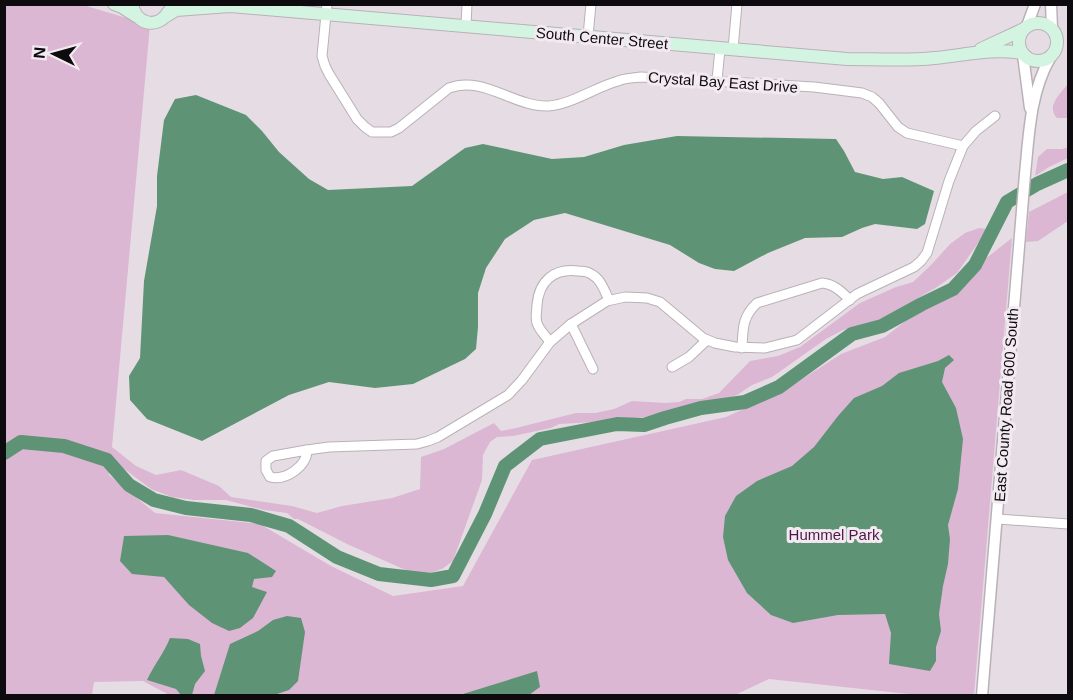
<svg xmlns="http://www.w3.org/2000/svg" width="1073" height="700" font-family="Arial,sans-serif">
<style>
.green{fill:#dbb7d3}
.water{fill:#5e9475}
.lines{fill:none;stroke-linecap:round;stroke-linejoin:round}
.river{stroke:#5e9475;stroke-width:14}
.minor-casing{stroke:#b9b1b7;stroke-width:11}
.tertiary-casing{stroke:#b9b1b7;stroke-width:13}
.secondary-casing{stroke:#b9b1b7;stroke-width:14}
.minor{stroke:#fff;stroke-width:9}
.tertiary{stroke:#fff;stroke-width:10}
.secondary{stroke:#d4f4e2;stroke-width:12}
.labels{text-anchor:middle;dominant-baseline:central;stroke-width:6;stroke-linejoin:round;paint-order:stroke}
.street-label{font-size:15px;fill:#0d0b0d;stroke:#f3eaf1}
.park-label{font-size:15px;fill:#4f1747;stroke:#f3eaf1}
</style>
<rect width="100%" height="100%" fill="#e6dde4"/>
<g class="green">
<polygon points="5,5 83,5 150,25 112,447 136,466 156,475 181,470 219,486 231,497 292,506 317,513 342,506 392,498 420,489 421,457 444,449 494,423 501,431 516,428 576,413 595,413 614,409 632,401 666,403 679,402 686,399 702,399 719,393 750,361 778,356 800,347 860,303 896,287 913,282 932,264 950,244 965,233 979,228 988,229 957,273 937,287 880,320 843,330 826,339 772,377 752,385 737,395 711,403 674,409 645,417 594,422 559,424 551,428 513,436 497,437 490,442 483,455 482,480 453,561 442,569 427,574 408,571 349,545 298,519 294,519 287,513 264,510 226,500 194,500 172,497 151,489 111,459 109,475 155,513 260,524 331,566 393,596 463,586 532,460 726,417 787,389 841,354 885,337 1012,238 974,695 918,695 769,679 733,696 171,696 143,681 94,682 92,695 5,695"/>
<path d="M1068 84V118H1057C1046 106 1060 94 1068 84Z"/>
<polygon points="1068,147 1068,158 1049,167 1035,176 1038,157 1047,149 1062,149"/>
<polygon points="1068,192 1068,221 1038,241 1026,242 1029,212"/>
</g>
<g class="water">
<polygon points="196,95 246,115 262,131 279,152 309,179 328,190 412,186 465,148 483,144 552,159 584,157 624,145 677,136 836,139 844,151 855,172 883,179 902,177 934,191 925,224 917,229 875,224 862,228 842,237 805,238 768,253 734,271 715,269 699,263 670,245 565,213 534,220 505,239 486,268 478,293 478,327 476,349 465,359 413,384 375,388 329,382 289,395 202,441 147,419 130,400 129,376 140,358 144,281 157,206 157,176 164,120 175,99"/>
<polygon points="949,355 954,360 945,368 942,382 956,408 963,439 958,489 948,525 950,539 948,564 943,586 939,614 941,631 936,647 936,661 930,671 889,664 891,633 885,614 838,615 793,623 771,615 747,593 728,560 723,537 725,516 736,496 757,481 792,466 814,447 838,416 854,398 882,386 899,373 938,361"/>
<polygon points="168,535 248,553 276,571 272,577 254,579 252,587 267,592 253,618 240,628 229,631 212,623 189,605 164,577 132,574 120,561 124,536"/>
<polygon points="287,616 301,618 305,632 298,681 289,690 274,695 214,695 230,644 258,631 273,620"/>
<path d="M170 638 188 639 200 644 201 656 205 671 195 684 192 695H181L176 689 147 680C154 665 164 653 170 638Z"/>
<polygon points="537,671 540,687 529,695 442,695 463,694"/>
</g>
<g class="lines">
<polyline class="river" points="4,453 21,442 64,446 107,460 129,485 154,500 186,508 251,515 289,526 337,557 379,574 431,580 453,576 485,514 505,466 540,439 617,424 644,425 665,418 701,408 745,402 779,387 852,334 882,326 922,304 953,289 975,265 1007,202 1037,184 1068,170"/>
<g class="minor-casing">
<g id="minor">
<path d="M327 4 322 56 325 66 329 74 357 119 365 127 372 132H391L399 128 449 88C483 75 514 107 548 106 570 105 596 87 618 81 625 78 633 78 641 77L814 87 862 93 872 97 879 103 898 127 907 133 963 146"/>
<polyline points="466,25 467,4"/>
<polyline points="588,36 591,4"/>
<polyline points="733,49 737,4"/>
<polyline points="717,80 720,49"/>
<polyline points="571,324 593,369"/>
<path d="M550 342C546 336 539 330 537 323 535 317 537 311 537 305 539 281 554 268 578 271 582 271 587 271 591 274 601 279 604 290 609 300"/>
<path d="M742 348C743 329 742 317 757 303L822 283C834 284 842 292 850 300"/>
<polyline points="672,367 689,357 707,340"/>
<polyline points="307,450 329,447 417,444 428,441 438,437 508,395 522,380 550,342 571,324 607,301 625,297 647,298 660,302 703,338 715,343 735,347 765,348 797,340 857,294 914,267 921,261 927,253 949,181 963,146 976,131 995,116"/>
<path d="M307 450C307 466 286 481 270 477L266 470V461L273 456Z"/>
<polyline points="998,519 1068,524"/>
</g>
</g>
<g class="tertiary-casing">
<g id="tertiary">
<polyline points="1051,4 1052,28"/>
<polyline points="1027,26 1035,4"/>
<polyline points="1023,55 1030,108"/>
<path d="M982 696 1025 174C1029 135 1030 93 1050 58"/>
</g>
</g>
<g class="secondary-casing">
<g id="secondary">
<polyline points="114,4 122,7 136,16"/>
<path d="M132 4C136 25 158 30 169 11"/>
<path d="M166 16 176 10 230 6 847 59C876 59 906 61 935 58 965 55 992 48 1022 53"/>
<circle cx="1038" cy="42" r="19"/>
<polyline points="981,49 1024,29"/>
</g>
</g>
<use href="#minor" class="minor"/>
<use href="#tertiary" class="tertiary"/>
<use href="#secondary" class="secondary"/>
</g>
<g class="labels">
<g class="street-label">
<text transform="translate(602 38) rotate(5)">South Center Street</text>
<text transform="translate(723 82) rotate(4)">Crystal Bay East Drive</text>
<text transform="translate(1006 405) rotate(-86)">East County Road 600 South</text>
</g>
<g class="park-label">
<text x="834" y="534">Hummel Park</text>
</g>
</g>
<rect width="1073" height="700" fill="none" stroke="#0d0b0d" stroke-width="12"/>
<g transform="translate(54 54) rotate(275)" stroke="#f3eaf1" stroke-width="4.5" paint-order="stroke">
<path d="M0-4.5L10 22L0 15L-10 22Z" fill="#0d0b0d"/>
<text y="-9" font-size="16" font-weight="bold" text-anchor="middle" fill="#0d0b0d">N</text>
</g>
</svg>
